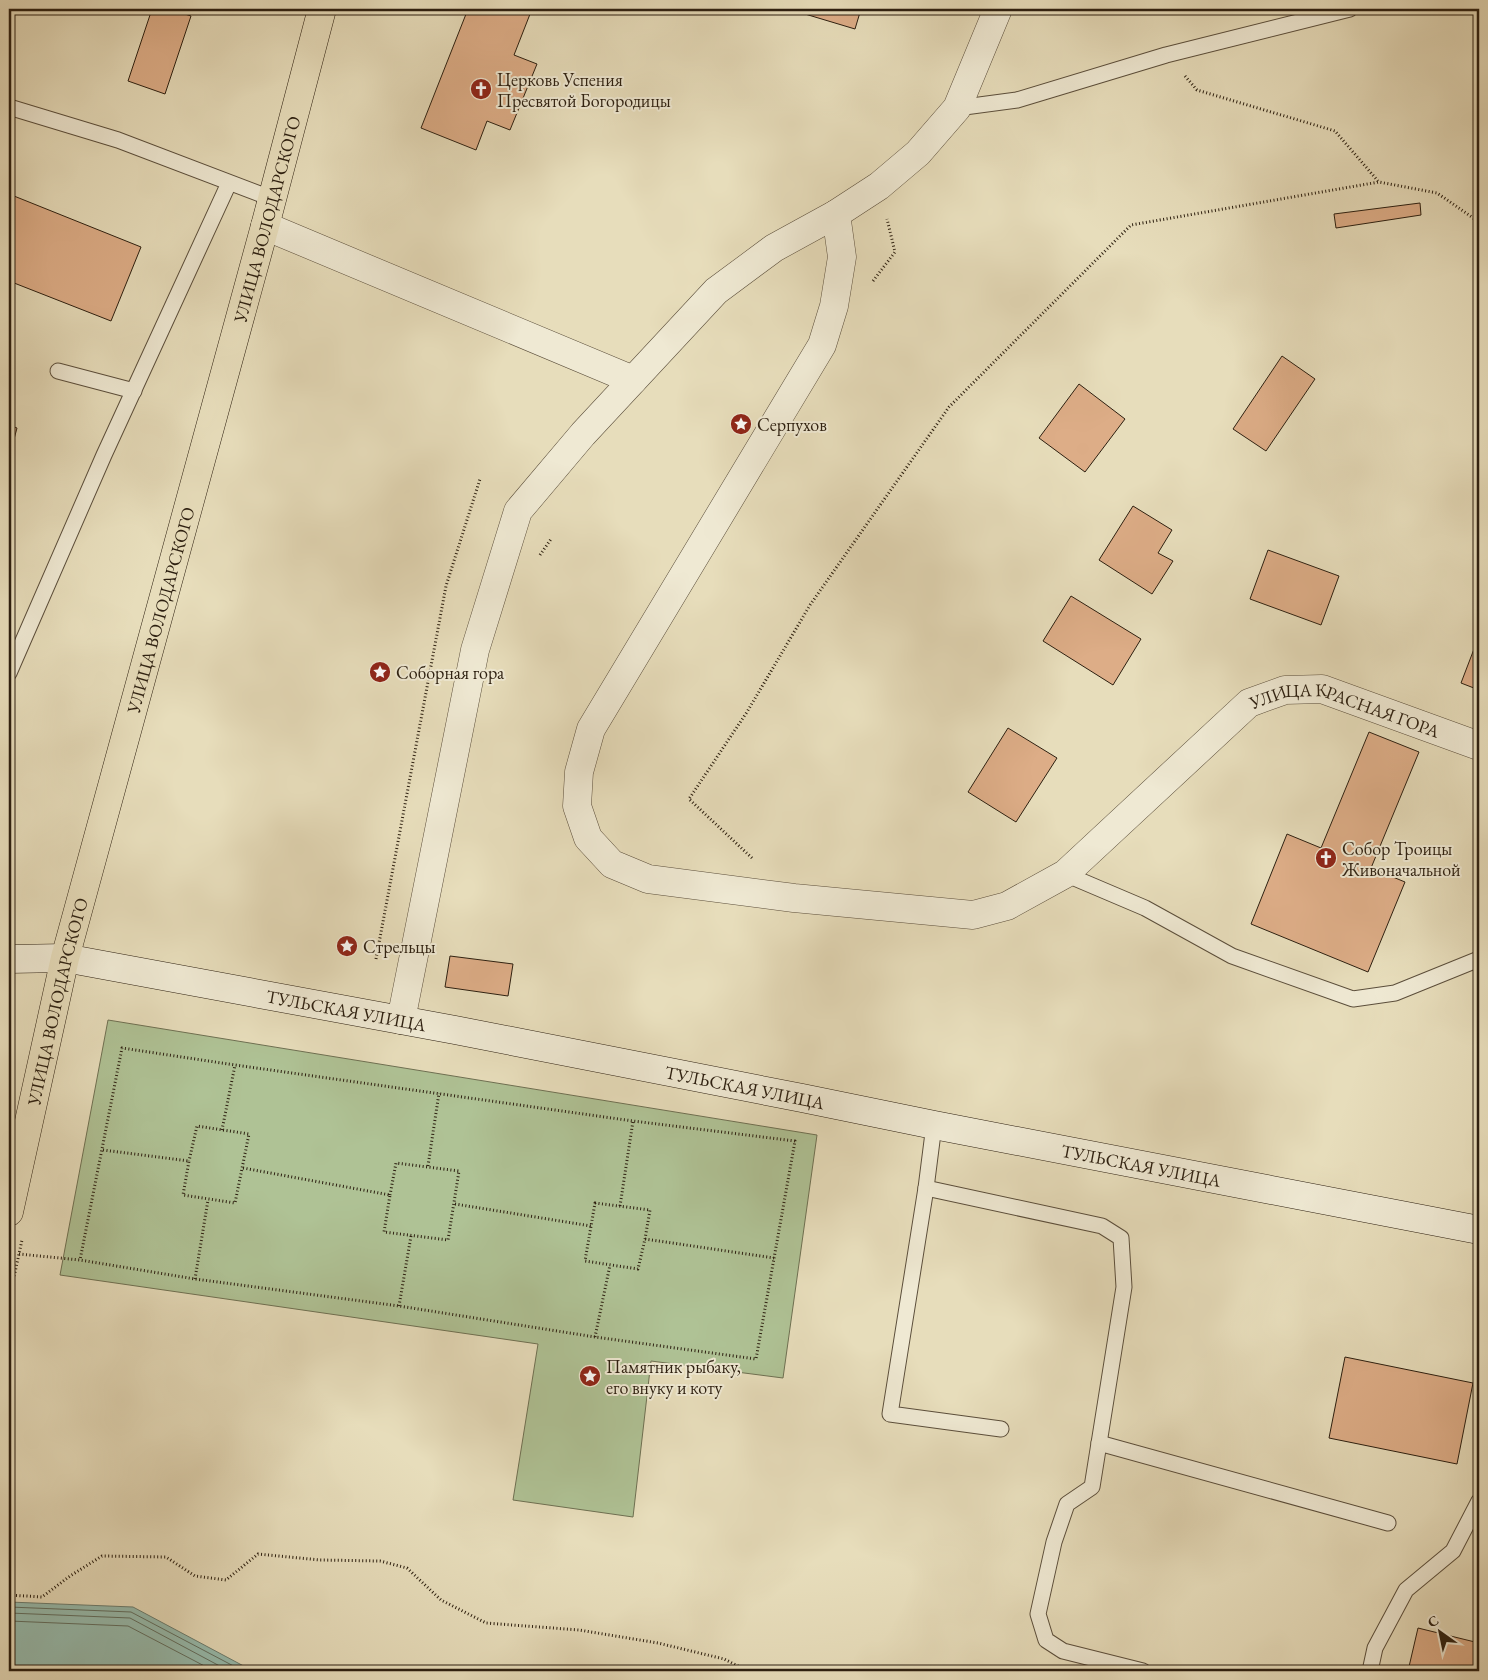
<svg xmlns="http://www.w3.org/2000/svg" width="1488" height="1680" font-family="'EB Garamond',serif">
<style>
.green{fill:#afc295;stroke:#6e7052}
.water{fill:#97bcae;stroke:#6c7d6f}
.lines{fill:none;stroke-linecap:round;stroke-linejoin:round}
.shore{stroke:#626e5f;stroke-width:1}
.building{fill:#ddad87;stroke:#2c1f10}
.lane-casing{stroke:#5b4e3b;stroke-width:17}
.street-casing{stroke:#5b4e3b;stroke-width:29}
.secondary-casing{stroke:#2c1f10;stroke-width:29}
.primary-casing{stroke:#2c1f10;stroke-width:29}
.path{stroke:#2c1f10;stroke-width:3;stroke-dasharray:1 2.5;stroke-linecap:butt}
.lane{stroke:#efe9d3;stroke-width:15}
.street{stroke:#efe9d3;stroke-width:28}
.secondary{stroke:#efe9d3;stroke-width:28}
.primary{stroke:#e7ddbb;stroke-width:28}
.labels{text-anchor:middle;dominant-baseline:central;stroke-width:4;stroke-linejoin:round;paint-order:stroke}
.poi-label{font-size:18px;fill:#2c1f10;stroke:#efe9d3;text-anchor:start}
.street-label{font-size:18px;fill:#2c1f10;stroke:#efe9d3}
</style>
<rect width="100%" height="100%" fill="#e7ddbb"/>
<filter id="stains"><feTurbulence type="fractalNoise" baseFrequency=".004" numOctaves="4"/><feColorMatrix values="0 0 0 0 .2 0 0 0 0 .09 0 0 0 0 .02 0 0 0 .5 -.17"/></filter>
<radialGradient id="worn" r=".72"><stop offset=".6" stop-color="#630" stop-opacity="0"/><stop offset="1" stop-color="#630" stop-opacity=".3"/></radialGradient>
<polygon class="green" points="108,1020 817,1135 783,1378 651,1361 633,1517 513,1500 538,1344 60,1275"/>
<polygon class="water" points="9,1602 133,1607 253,1671 9,1671"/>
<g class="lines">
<g class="shore">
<polyline points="9,1607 131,1612 243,1671"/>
<polyline points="9,1613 130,1618 229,1671"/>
<polyline points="9,1621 128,1626 214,1671"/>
</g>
</g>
<g class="building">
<polygon points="152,9 169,9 191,16 165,94 128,81"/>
<polygon points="468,9 532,9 514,55 537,64 510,130 487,121 476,150 421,128"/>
<polygon points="807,9 861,9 855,29 805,14"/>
<polygon points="9,194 141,247 111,321 9,281"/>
<polygon points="1420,203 1421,215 1336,228 1334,214"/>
<polygon points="1282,356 1315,379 1266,451 1233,429"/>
<polygon points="1079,384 1125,419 1085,472 1039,438"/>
<polygon points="9,425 17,428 9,458"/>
<polygon points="1133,506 1172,530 1158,553 1173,561 1152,594 1099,560"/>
<polygon points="1268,550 1339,576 1321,625 1250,599"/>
<polygon points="1071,596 1141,639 1113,685 1043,641"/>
<polygon points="1474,649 1479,651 1479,690 1461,683"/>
<polygon points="1008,728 1057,758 1016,822 968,792"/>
<polygon points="1369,732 1419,752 1371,868 1405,882 1368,972 1251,924 1287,834 1321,848"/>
<polygon points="450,956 513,964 508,996 445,987"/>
<polygon points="1345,1357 1473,1383 1457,1464 1329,1438"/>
<polygon points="1418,1628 1479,1643 1479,1671 1408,1671"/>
</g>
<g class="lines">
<g class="lane-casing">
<g id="lane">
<polyline points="9,107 118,140 273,199"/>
<polyline points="957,108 1017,100 1166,55 1350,9"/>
<polyline points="58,371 134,391"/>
<polyline points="9,673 104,455 229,183"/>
<polyline points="1065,874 1145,908 1232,956 1353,999 1395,993 1479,959"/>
<polyline points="934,1125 926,1188 890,1414 1001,1429"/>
<polyline points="926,1188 1102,1226 1121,1238 1124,1287 1092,1487 1067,1504 1054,1542 1038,1614 1046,1640 1063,1651 1143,1671"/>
<polyline points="1099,1443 1388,1523"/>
<polyline points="1370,1671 1375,1648 1406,1590 1453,1551 1479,1501"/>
</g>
</g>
<g class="street-casing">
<g id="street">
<path id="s1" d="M836 214 842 257 834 306 822 345 591 729 579 772 577 806 588 838 612 864 648 879 794 898 973 915 1007 906 1065 874 1249 703 1285 690 1322 689 1479 746"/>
<polyline points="265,226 633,380"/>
<polyline points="401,1020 475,650 518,511 583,434 716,291 774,248 836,214 879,186 918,153 957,108 998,9"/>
</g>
</g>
<g class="secondary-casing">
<g id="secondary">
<path id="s2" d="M9 959 65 958 455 1030 802 1098 934 1125 1479 1230"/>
</g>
</g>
<g class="primary-casing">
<g id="primary">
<path id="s3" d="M9 1212 65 958 265 226 322 9"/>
</g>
</g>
<g class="path">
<polyline points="1185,76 1197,90 1335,131 1378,181"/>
<polyline points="873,281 895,252 887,219"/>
<polyline points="540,555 551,539"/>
<polyline points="752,858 689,799 747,712 810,605 949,407 1131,225 1379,182 1437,193 1479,222"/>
<polyline points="9,885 12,900"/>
<polyline points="376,959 446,586 480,479"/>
<polyline points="222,1130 235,1065"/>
<polyline points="103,1150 189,1161 183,1195 235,1203 249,1134 197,1126 189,1161"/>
<polyline points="428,1166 439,1093"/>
<polyline points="243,1168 390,1195 384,1232 448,1240 459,1171 396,1163 390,1195"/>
<polygon points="595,1203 650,1210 645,1239 638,1269 585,1261"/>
<polyline points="455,1204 591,1226"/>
<polyline points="620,1206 633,1121"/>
<polyline points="645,1239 774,1258"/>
<polyline points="19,1254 80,1260 195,1279 399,1306 595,1337 756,1359 795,1141 633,1121 235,1065 122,1048 80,1260"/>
<polyline points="195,1279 208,1200"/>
<polyline points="9,1300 22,1240"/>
<polyline points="399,1306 411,1236"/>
<polyline points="595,1337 610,1265"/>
<polyline points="9,1595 42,1597 70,1576 102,1556 166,1557 195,1576 226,1580 258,1554 320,1560 380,1561 407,1568 441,1600 486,1623 579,1630 658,1643 724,1659 748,1671"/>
</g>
<use href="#lane" class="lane"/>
<use href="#street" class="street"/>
<use href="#secondary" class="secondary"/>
<use href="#primary" class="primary"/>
</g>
<defs>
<g id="church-disc" transform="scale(1.125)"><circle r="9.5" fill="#8f2418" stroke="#efe9d3"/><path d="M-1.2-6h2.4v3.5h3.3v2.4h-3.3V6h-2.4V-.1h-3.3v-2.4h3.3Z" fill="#fff"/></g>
<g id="sight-disc" transform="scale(1.125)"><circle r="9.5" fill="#8f2418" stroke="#efe9d3"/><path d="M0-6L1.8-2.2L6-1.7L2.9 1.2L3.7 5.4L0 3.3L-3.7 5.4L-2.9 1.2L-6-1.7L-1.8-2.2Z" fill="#fff"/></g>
</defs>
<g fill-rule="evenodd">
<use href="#church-disc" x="481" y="89"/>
<use href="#sight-disc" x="741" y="424"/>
<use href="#sight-disc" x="380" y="672"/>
<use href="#church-disc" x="1326" y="858"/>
<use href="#sight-disc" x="347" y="946"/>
<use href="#sight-disc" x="590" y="1376"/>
</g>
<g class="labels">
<g class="poi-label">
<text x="497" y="79">Церковь Успения<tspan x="497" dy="21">Пресвятой Богородицы</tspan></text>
<text x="757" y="424">Серпухов</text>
<text x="396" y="672">Соборная гора</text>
<text x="1342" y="848">Собор Троицы<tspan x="1342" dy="21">Живоначальной</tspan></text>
<text x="363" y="946">Стрельцы</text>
<text x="606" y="1366">Памятник рыбаку,<tspan x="606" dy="21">его внуку и коту</tspan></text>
</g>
<g class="street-label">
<text stroke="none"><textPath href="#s3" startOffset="1026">УЛИЦА ВОЛОДАРСКОГО</textPath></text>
<text stroke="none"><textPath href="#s3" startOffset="621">УЛИЦА ВОЛОДАРСКОГО</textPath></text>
<text stroke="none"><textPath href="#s1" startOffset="1549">УЛИЦА КРАСНАЯ ГОРА</textPath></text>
<text stroke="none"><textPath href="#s3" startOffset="216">УЛИЦА ВОЛОДАРСКОГО</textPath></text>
<text stroke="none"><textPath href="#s2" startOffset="342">ТУЛЬСКАЯ УЛИЦА</textPath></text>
<text stroke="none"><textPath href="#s2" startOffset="748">ТУЛЬСКАЯ УЛИЦА</textPath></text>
<text stroke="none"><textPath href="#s2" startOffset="1152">ТУЛЬСКАЯ УЛИЦА</textPath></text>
</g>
</g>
<rect width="1488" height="1680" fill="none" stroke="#e7ddbb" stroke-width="30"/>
<rect x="10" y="10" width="1468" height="1660" fill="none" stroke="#2c1f10" stroke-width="2.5"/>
<rect x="15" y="15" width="1458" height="1650" fill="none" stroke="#2c1f10"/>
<g transform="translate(1440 1632) rotate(327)" stroke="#efe9d3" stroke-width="4" paint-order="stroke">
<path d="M0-4L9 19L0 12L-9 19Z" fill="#2c1f10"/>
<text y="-8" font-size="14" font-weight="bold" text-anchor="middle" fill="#2c1f10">С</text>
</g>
<rect width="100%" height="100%" filter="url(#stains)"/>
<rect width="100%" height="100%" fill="url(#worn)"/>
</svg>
